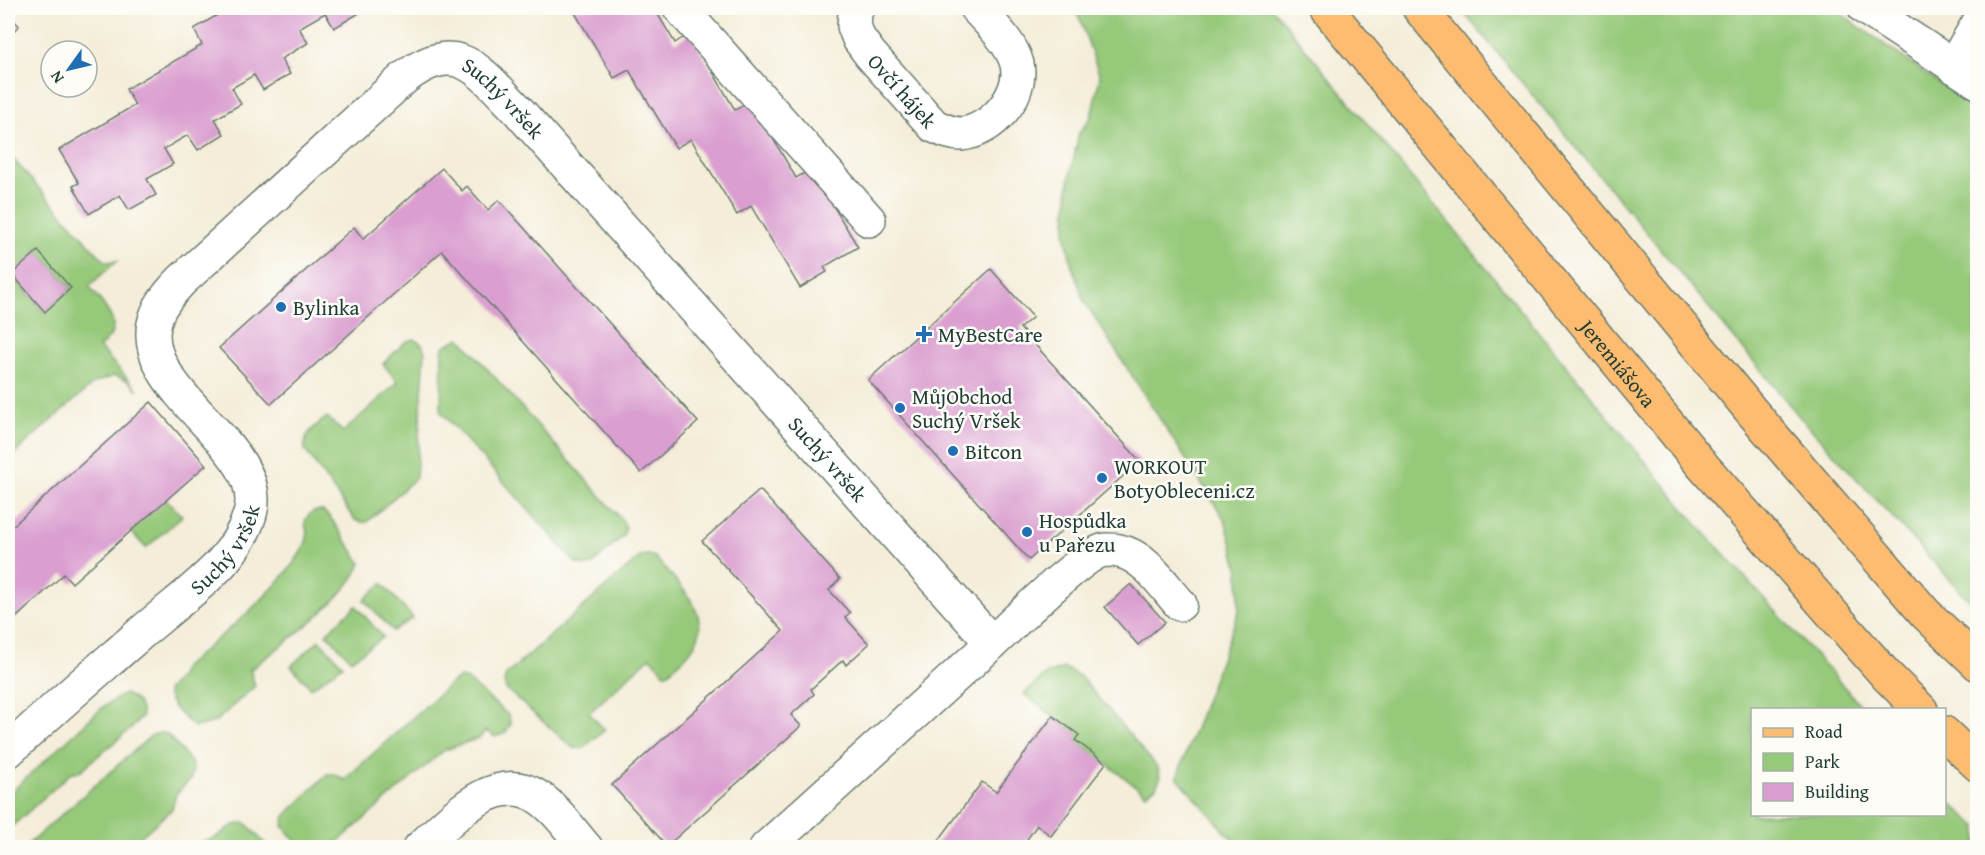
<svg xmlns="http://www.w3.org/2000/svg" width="1985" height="855" font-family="'Gentium Book Plus',serif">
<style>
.green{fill:#96c97a;stroke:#5a8357;stroke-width:1.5;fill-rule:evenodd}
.building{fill:#da9fd0}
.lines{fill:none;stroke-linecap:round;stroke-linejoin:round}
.minor-casing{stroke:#6a7b6e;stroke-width:36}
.major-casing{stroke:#6a7b6e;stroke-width:36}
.minor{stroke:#fff;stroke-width:33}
.major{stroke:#febc71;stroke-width:33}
.poi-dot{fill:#1f6fb2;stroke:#fdfcf7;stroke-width:2}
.labels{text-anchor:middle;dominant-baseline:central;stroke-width:5;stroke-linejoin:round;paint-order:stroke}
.street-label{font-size:21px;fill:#1f3d34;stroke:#fdfcf7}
.poi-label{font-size:21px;fill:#1f3d34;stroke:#fdfcf7;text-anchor:start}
</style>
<rect width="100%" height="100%" fill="#fdfcf7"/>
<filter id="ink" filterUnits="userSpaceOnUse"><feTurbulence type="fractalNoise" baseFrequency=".0167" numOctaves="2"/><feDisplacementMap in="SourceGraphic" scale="12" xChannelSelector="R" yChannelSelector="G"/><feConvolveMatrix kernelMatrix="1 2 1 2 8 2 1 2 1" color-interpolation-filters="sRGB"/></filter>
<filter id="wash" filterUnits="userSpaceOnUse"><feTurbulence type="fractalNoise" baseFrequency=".008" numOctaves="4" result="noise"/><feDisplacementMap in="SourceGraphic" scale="24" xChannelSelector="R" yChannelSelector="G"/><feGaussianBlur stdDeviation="1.35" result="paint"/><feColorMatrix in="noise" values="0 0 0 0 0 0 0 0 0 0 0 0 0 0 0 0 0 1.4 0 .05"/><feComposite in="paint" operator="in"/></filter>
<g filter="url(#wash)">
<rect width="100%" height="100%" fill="#f4edd9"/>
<g class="green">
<polygon points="1072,8 1272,8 1695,522 1864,709 1752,710 1752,814 1944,814 1945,798 1977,826 1977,847 1239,847 1177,777 1239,611 1239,570 1225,520 1084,301 1072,266 1065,233 1069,181 1079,133 1091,117 1100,77 1080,19"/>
<polygon points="1460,8 1833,8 1977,110 1977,609 1798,415"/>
<path d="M11 136 9 151 12 158 100 256 106 262 117 261 89 286C104 307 129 327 99 347L138 390 127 380 114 376 94 383 27 442 8 461V140ZM38 251 71 288 45 312 12 275Z"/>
<polygon points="460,338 622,520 626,528 623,536 592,565 585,566 576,563 441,412 442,351 444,346"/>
<path d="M414 339 422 344 425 352 416 478 367 522H361L355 520 305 450C303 433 315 427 327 417L343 432 398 382 383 364 405 342Z"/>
<polygon points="166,499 182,516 146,548 130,531"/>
<path d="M314 511H323L330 517 361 563C349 598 280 646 250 670L255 686 215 722 195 727C182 716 170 708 167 691L181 675 182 669C220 636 263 604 293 564 298 557 305 547 307 539 309 526 298 522 314 511Z"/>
<path d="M648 555 655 557C672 578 710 609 697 640 691 654 678 664 666 674L650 657 589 713 605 730 583 748H573L506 689 504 682 506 675 641 556Z"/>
<polygon points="382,583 413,618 393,631 364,600"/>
<polygon points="356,606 383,637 351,660 326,633"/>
<polygon points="319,640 343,665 311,688 291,666"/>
<polygon points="1064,668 1080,676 1158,768 1160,778 1156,787 1146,794 1075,740 1078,735 1024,694 1046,674"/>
<polygon points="459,678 466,679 508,715 511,724 505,733 495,737 486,731 479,738 445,750 430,762 332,847 300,847 283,826 285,816 327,774 335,774 344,780 451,683"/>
<path d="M124 694C136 698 141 704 142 716L136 724 79 772H72L8 830V795L104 706Z"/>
<polygon points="160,733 167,734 191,762 193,770 190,780 176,794 172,809 129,847 25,847 152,735"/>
<path d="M246 823 268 847H193C203 838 205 843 215 838 229 830 229 824 246 823Z"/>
</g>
<g id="blocks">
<g class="building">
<polygon points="229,8 358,8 361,12 334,28 325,13 299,28 308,43 281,59 290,74 263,90 254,75 232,88 241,104 215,119 224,134 198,150 188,135 164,149 173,164 147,179 156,195 129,210 120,195 89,214 73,186 79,183 59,150 135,105 126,89 202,45 194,29"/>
<polygon points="572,8 654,8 675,43 690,33 735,110 751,101 796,178 811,169 858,247 824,267 827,272 800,288 751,206 737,215 691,139 676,148 629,70 614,78"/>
<polygon points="8,13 19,26 8,37"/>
<polygon points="442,168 462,191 467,186 488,210 499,200 698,422 641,473 442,251 271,404 219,348 354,227 363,239"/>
<polygon points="38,251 71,288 45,312 12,274"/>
<polygon points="991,269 1033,317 1020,328 1140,461 1029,560 868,380"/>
<polygon points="151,402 206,465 72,583 64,574 8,625 8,530"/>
<polygon points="760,490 840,579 829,590 850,613 845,617 869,644 846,665 843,660 811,689 814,694 791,715 801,726 667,846 612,785 783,631 702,541"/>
<polygon points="1131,584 1165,622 1138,645 1105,607"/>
<polygon points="1053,716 1079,735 1075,740 1106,763 1051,836 1037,825 1021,848 933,848 982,782 996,792"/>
</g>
</g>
</g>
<g filter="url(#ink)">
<use href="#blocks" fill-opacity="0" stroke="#6a7b6e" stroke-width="1.5"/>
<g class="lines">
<g class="minor-casing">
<g id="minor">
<polyline points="680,8 869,220"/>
<path id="s1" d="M857 8 855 13 854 26 859 39 870 54 934 126C943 130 951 134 961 134 991 132 1024 95 1017 64 1011 42 991 24 976 8"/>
<polyline points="1865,8 1978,82"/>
<polyline points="1953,66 1978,24"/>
<path d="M992 643C1012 625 1083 553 1105 550 1108 550 1115 550 1119 551 1145 556 1163 585 1180 604"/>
<path id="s2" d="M8 751C44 718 80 685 117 654 136 637 156 620 176 604 207 578 238 554 250 514 271 445 127 388 157 314 162 301 172 291 181 281L403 79C456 37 477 68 515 107L992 643 766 848"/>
<path d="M420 848C449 822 495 768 538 797 557 809 571 831 586 848"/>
</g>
</g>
<g class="major-casing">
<g id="major">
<path id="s3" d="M1326 8 1703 466 1886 675 1921 710"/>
<polyline points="1419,8 1753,413 1925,613 1978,664"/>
<polyline points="1944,733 1978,765"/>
</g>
</g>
<use href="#minor" class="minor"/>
<use href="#major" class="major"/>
</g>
</g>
<g class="poi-dot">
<circle cx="281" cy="307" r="6"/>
<path d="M921 325h6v6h6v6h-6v6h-6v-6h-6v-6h6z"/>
<circle cx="900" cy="408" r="6"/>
<circle cx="953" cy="451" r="6"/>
<circle cx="1102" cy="478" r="6"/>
<circle cx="1027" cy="532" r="6"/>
</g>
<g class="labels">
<g class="street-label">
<text stroke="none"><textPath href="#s1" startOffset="100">Ovčí hájek</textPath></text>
<text stroke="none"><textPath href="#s2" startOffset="1035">Suchý vršek</textPath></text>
<text stroke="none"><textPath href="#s3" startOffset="460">Jeremiášova</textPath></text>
<text stroke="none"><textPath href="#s2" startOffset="1521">Suchý vršek</textPath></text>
<text stroke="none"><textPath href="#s2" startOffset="298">Suchý vršek</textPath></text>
</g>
<g class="poi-label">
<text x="293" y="307">Bylinka</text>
<text x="938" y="334">MyBestCare</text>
<text x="912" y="396">MůjObchod<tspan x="912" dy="24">Suchý Vršek</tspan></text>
<text x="965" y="451">Bitcon</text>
<text x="1114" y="466">WORKOUT<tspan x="1114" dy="24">BotyObleceni.cz</tspan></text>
<text x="1039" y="520">Hospůdka<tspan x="1039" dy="24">u Pařezu</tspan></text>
</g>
</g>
<rect width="1985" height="855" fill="none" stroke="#fdfcf7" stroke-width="30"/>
<rect x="1751" y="708" width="195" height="108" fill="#fdfcf7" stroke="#a4b0a9" stroke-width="1.5"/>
<rect x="1763" y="728" width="30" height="9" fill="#febc71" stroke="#a4b0a9" stroke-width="1.5"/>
<text x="1805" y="738" font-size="18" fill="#1f3d34">Road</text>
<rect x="1763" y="753" width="30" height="18" fill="#96c97a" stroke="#a4b0a9" stroke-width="1.5"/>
<text x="1805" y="768" font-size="18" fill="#1f3d34">Park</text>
<rect x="1763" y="783" width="30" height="18" fill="#da9fd0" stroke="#a4b0a9" stroke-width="1.5"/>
<text x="1805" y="798" font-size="18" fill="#1f3d34">Building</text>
<g transform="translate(69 69) rotate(236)"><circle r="28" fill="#fdfcf7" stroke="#a4b0a9" stroke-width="1.5"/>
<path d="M0-4.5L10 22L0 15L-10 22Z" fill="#1f6fb2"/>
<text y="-9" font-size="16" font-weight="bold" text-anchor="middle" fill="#1f3d34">N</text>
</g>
</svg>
